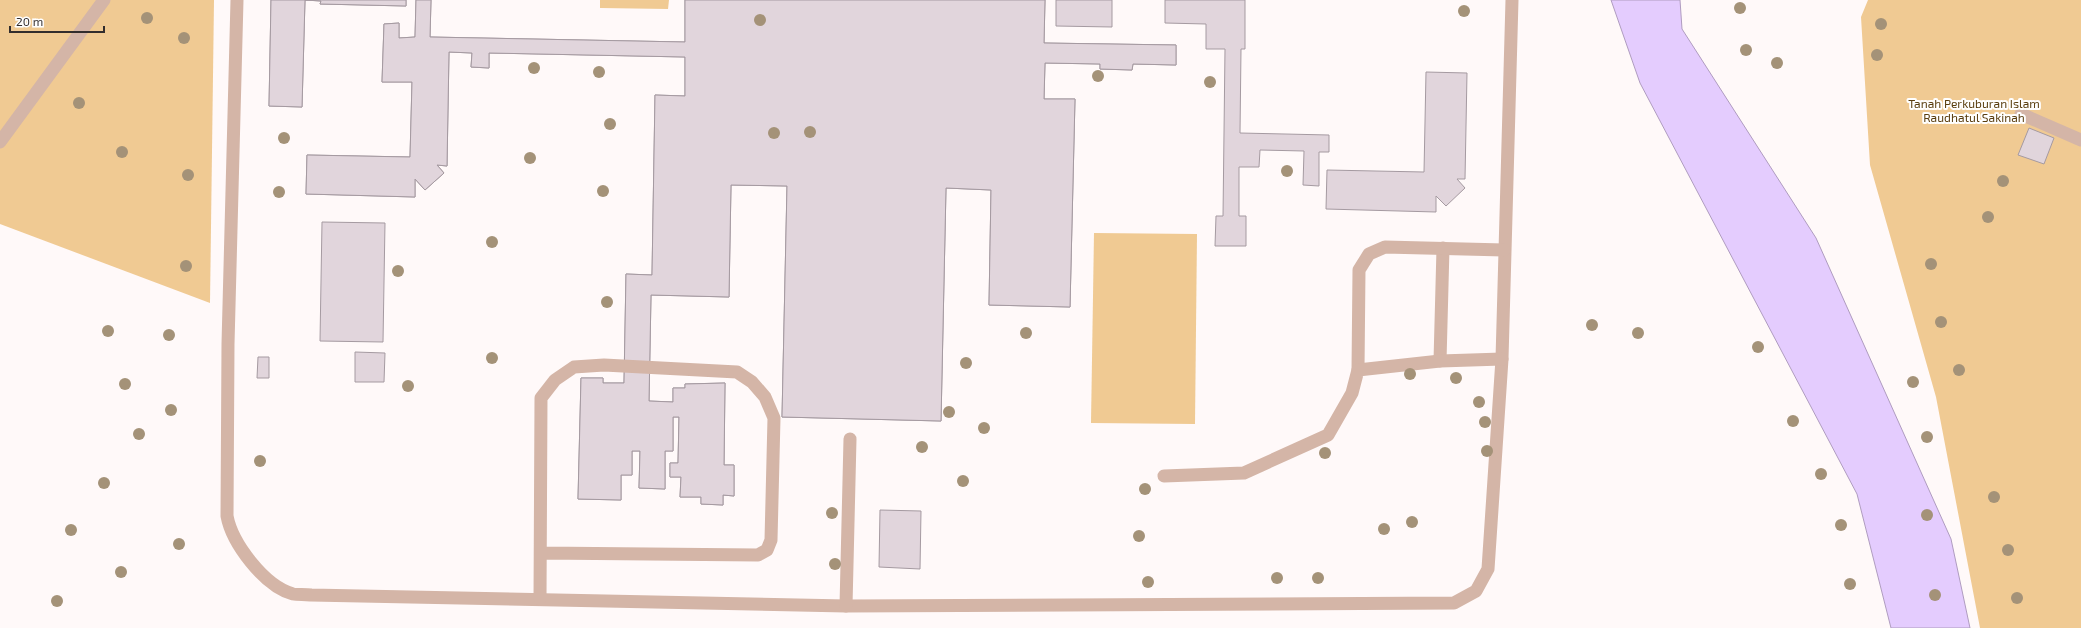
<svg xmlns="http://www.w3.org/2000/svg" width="2081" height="628" font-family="'Exo 2',sans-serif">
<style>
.green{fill:#f0ca93}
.water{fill:#e4ccfe;stroke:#af9cbf}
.building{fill:#e1d5dc;stroke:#a59aa1;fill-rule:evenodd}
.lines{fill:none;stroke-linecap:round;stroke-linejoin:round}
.service{stroke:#d4b5a7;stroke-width:13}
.tree{fill:#a49278}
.labels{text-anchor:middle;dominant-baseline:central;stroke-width:4;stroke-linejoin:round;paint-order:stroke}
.park-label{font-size:12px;fill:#5a3e0f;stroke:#fff}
</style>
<rect width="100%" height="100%" fill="#fff9f9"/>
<g class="green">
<polygon points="0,0 214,0 210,303 0,224"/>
<polygon points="600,0 669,0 668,9 600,8"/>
<polygon points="1868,0 2081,0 2081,628 1980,628 1936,397 1870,165 1861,17"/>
<polygon points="1094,233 1197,234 1195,424 1091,423"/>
</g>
<polygon class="water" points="1611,0 1680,0 1682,29 1816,238 1951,539 1970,628 1891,628 1857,494 1640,83"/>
<g class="building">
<polygon points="271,0 406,0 406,6 320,4 321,1 305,0 302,107 269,106"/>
<polygon points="271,0 406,0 406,6 320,4 321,1 305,0 302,107 269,106"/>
<path d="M416 0H431L430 37 685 42V0H707L706 95 796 97 798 0H931L929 100 991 101V98L1018 99 1020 0H1045L1044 43 1176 45V65L1133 64 1132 70 1100 69V64L1045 63 1044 99H1075L1070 307 989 305 991 190 946 188 941 421 782 417 787 186 731 185 729 297 651 295 649 401 673 402V388H685V384L725 383 724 465H734V496L723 495V505L701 504V497H680L681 477H670V463H678L679 417H673V451H665V489L639 488 640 451H632V475H621V500L578 499 581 378H603V383H624L626 274 652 275 655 95 685 96V57L489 53V68L471 67 472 53 449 52 447 166 437 165 444 173 425 190 415 179V197L306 194 307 155 410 157 412 82H382L384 24 399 23V38L415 37ZM400 53H412V64H399ZM731 118 991 123V169L730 165Z"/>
<polygon points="416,0 431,0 430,37 685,42 685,0 1045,0 1044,43 1176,45 1176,65 1133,64 1132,70 1100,69 1100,64 1045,63 1044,99 1075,99 1070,307 989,305 991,190 946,188 941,421 782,417 787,186 731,185 729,297 651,295 649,401 673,402 673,388 685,388 685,384 725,383 724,465 734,465 734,496 723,495 723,505 701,504 701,497 680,497 681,477 670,477 670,463 678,463 679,417 673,417 673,451 665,451 665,489 639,488 640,451 632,451 632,475 621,475 621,500 578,499 581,378 603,378 603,383 624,383 626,274 652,275 655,95 685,96 685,57 489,53 489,68 471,67 472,53 449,52 447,166 437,165 444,173 425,190 415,179 415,197 306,194 307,155 410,157 412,82 382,82 384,24 399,23 399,38 415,37"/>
<polygon points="1056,0 1112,0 1112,27 1056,26"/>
<polygon points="1165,0 1245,0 1245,49 1241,49 1240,133 1329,135 1329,152 1319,152 1319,186 1303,185 1304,151 1260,150 1259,167 1239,167 1239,216 1246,216 1246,246 1215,246 1216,216 1223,216 1225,49 1206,49 1206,24 1165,23"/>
<polygon points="1426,72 1467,73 1465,179 1457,179 1465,188 1446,206 1436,196 1436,212 1326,209 1327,170 1424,172"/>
<polygon points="2029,128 2054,138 2044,164 2018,155"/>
<polygon points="322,222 385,223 383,342 320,341"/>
<polygon points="355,352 385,353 384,382 355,382"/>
<polygon points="258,357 269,357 269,378 257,378"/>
<polygon points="880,510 921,511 920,569 879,567"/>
</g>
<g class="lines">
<g class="service">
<path d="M237 0 228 344 227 516C232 543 264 586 293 594 298 595 305 594 311 595L846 606 1454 603 1476 591 1488 569 1502 359 1512 0"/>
<polyline points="2021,114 2081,140"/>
<polyline points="0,142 104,0"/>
<polyline points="1440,361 1443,248"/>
<polyline points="1358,370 1359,270 1369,254 1385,247 1504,250"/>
<polyline points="1164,476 1244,473 1328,435 1352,393 1358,370 1440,361 1502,359"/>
<polyline points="540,599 541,398 555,380 574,367 604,365 737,372 752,382 765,397 774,418 771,540 767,550 758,555 541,553"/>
<polyline points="846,606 850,439"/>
</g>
</g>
<g class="tree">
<circle cx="1740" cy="8" r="6"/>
<circle cx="1464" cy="11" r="6"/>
<circle cx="147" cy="18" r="6"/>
<circle cx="760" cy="20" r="6"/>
<circle cx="1881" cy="24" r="6"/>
<circle cx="184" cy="38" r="6"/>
<circle cx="1746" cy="50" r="6"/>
<circle cx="1877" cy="55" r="6"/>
<circle cx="1777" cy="63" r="6"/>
<circle cx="534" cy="68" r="6"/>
<circle cx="599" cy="72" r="6"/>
<circle cx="1098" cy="76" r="6"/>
<circle cx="1210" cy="82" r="6"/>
<circle cx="79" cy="103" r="6"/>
<circle cx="610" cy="124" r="6"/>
<circle cx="810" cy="132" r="6"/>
<circle cx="774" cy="133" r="6"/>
<circle cx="284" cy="138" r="6"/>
<circle cx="122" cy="152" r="6"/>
<circle cx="530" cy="158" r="6"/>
<circle cx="1287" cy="171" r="6"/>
<circle cx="188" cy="175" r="6"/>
<circle cx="2003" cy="181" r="6"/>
<circle cx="603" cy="191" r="6"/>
<circle cx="279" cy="192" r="6"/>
<circle cx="1988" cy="217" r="6"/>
<circle cx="492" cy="242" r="6"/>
<circle cx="1931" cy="264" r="6"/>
<circle cx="186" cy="266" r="6"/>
<circle cx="398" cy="271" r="6"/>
<circle cx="607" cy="302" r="6"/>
<circle cx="1941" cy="322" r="6"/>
<circle cx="1592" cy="325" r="6"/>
<circle cx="108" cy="331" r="6"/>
<circle cx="1026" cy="333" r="6"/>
<circle cx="1638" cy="333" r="6"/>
<circle cx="169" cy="335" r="6"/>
<circle cx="1758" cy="347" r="6"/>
<circle cx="492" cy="358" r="6"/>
<circle cx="966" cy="363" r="6"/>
<circle cx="1959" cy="370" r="6"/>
<circle cx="1410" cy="374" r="6"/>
<circle cx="1456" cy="378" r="6"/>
<circle cx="1913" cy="382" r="6"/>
<circle cx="125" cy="384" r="6"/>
<circle cx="408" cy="386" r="6"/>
<circle cx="1479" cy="402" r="6"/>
<circle cx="171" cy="410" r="6"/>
<circle cx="949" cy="412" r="6"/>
<circle cx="1793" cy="421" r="6"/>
<circle cx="1485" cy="422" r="6"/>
<circle cx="984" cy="428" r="6"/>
<circle cx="139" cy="434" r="6"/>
<circle cx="1927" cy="437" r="6"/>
<circle cx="922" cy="447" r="6"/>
<circle cx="1487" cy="451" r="6"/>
<circle cx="1325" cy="453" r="6"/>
<circle cx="260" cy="461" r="6"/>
<circle cx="1821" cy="474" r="6"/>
<circle cx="963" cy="481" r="6"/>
<circle cx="104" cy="483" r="6"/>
<circle cx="1145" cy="489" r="6"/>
<circle cx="1994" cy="497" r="6"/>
<circle cx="832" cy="513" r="6"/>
<circle cx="1927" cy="515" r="6"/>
<circle cx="1412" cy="522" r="6"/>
<circle cx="1841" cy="525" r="6"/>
<circle cx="1384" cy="529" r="6"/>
<circle cx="71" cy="530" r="6"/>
<circle cx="1139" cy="536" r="6"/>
<circle cx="179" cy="544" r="6"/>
<circle cx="2008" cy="550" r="6"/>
<circle cx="835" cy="564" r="6"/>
<circle cx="121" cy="572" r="6"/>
<circle cx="1277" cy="578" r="6"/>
<circle cx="1318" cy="578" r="6"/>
<circle cx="1148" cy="582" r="6"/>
<circle cx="1850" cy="584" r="6"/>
<circle cx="1935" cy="595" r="6"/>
<circle cx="2017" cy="598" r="6"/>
<circle cx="57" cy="601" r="6"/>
</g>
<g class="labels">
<g class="park-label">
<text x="1974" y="103">Tanah Perkuburan Islam<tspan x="1974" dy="14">Raudhatul Sakinah</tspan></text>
</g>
</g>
<path d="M10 26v6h94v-6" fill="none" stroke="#322d2d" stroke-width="2"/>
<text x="16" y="26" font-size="12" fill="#322d2d" stroke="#ffffff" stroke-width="3" paint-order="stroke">20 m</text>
</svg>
